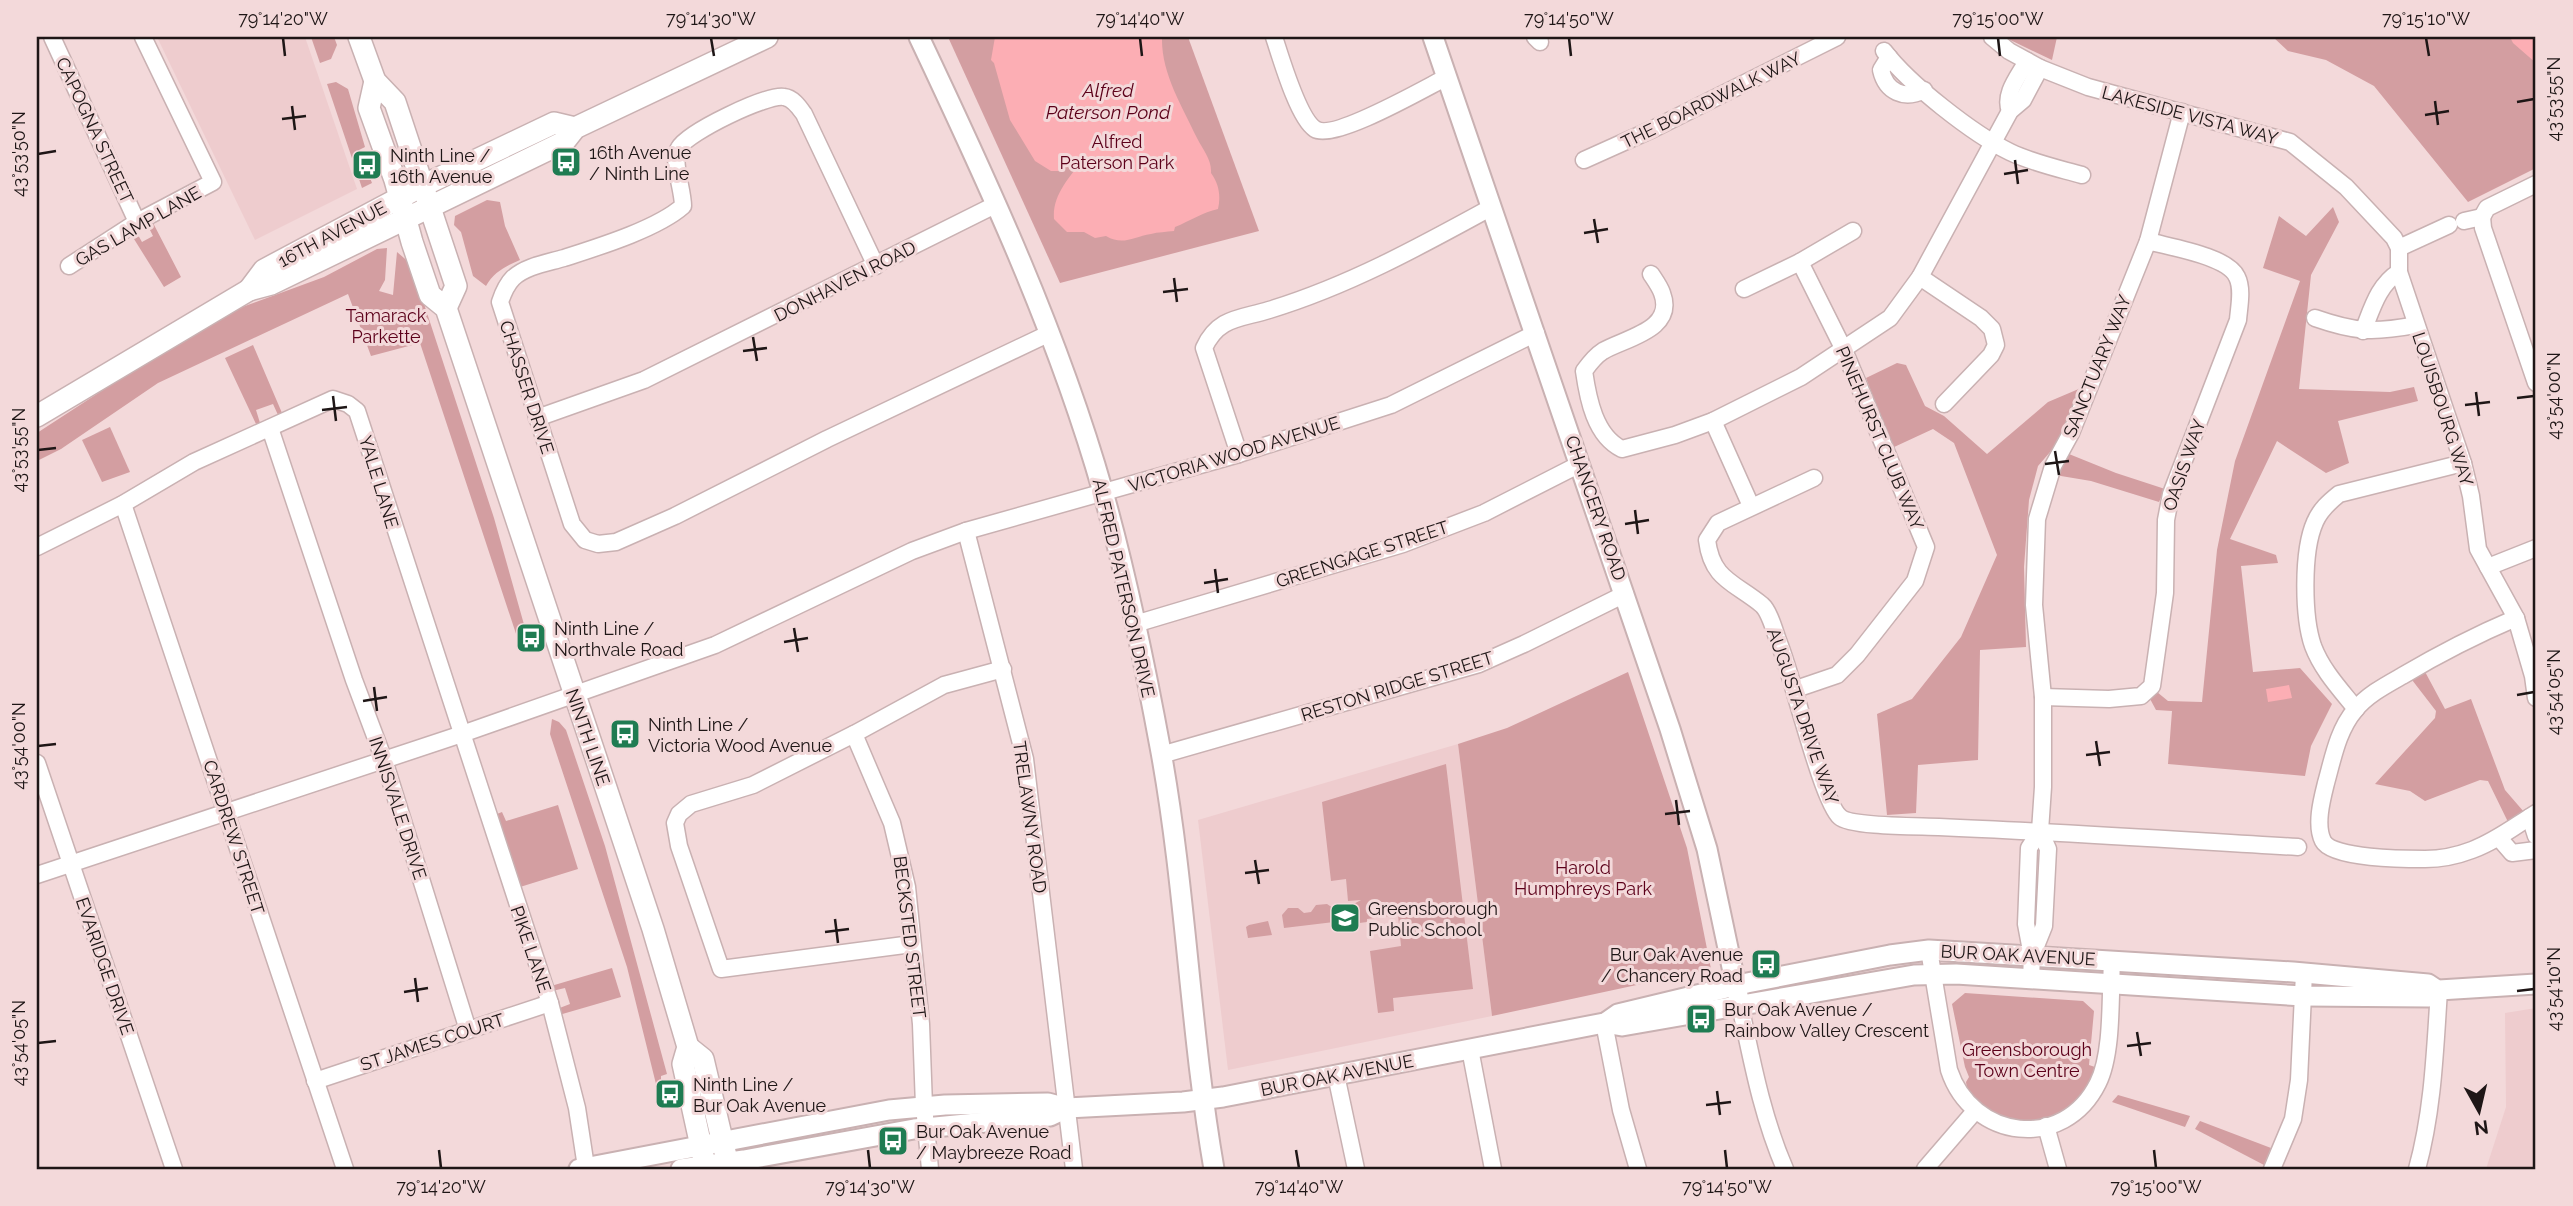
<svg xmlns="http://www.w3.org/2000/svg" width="2573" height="1206" font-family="Raleway,sans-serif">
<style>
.built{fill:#eeccce}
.green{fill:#d39ea1}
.water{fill:#fcaeb4}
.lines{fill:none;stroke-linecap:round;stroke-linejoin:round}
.minor-casing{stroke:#c9b1b2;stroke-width:19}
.tertiary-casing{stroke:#c9b1b2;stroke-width:23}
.secondary-casing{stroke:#c9b1b2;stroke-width:24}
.minor{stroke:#fff;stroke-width:16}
.tertiary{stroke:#fff;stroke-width:19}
.secondary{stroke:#fff;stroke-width:21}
.ticks{fill:none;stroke:#1e1616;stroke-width:2.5}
.labels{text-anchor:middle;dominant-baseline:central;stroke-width:6;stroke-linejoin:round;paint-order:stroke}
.street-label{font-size:18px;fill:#1e1616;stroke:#f3d9da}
.park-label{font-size:18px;fill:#5c001a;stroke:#f3d9da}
.poi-label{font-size:18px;fill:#1e1616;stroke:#f3d9da;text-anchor:start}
.water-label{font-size:19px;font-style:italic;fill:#5b0019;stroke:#f3d9da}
.neatline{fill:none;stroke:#1e1616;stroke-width:2.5}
.ticks-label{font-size:18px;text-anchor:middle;fill:#1e1616}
</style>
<rect width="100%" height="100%" fill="#f3d9da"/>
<g class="built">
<polygon points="157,37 305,37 357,189 255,240"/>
<polygon points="1458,744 1492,1016 1228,1070 1198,820"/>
<polygon points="2536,1008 2536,1169 2486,1169 2506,1107 2505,1013"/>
</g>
<g class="green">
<polygon points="311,37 334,37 337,45 331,59 320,63"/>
<polygon points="948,37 1188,37 1259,231 1060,283"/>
<polygon points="2004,37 2057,37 2052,60"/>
<polygon points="2273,37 2536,37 2536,168 2468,202 2374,86 2326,60 2288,51"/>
<polygon points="336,82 348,89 365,147 359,150 372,183 362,188 327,84"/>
<path d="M487 200 500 202 505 226 520 260C506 266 494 272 486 286L473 276 461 232 454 225 455 216Z"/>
<polygon points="2333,207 2339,222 2311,275 2299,389 2390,392 2414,387 2418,401 2338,421 2349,463 2326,473 2277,441 2230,539 2276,555 2278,563 2241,566 2253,672 2300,668 2332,704 2311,746 2305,776 2168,764 2172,711 2156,710 2149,697 2157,692 2168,701 2202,702 2217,550 2235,461 2300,281 2263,268 2279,216 2306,236"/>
<polygon points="151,219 181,277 164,287 129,231 134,228 142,242 153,236 146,222"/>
<polygon points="387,248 385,280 379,291 393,295 397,252 411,264 494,518 525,628 518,632 524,648 521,649 420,343 371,356 348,294 158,383 61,449 37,461 37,433 215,317 324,277 377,249"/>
<polygon points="253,345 282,413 278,415 273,404 256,410 260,423 256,424 225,358"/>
<polygon points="1897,363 1906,365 1925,406 1944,416 1987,454 2048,402 2081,388 2064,436 2038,466 2029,500 2024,567 2026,647 1980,650 1978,760 1918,765 1916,813 1887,815 1877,714 1912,699 1961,637 1997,555 1954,443 1933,429 1892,448 1866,378"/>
<polygon points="110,427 130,472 102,482 82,440"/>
<polygon points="2069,454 2116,473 2165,489 2159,502 2091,481 2055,475"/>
<polygon points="2423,668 2445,709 2471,699 2505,790 2524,812 2508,822 2488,781 2480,780 2425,801 2410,791 2375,784 2435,718 2436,711 2409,676"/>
<polygon points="1628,672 1687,848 1711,969 1492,1016 1458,744 1507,728"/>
<polygon points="552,719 559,722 566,730 605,846 667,1074 661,1076 661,1083 656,1084 627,967 550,734"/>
<polygon points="1446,764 1473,989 1393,998 1394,1011 1378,1013 1370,951 1401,946 1398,915 1367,919 1367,922 1352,924 1350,906 1361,900 1348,901 1346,879 1331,881 1322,802"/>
<polygon points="558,805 578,869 520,887 497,814 502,812 506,821"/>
<polygon points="1327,904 1333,908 1334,922 1284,928 1282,915 1288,908 1298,908 1304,913 1311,912 1316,905"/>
<polygon points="1268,921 1272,935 1248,938 1246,927 1249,925"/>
<polygon points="612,968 621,997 559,1015 557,1009 570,1004 565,988 552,991 551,986"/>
<polygon points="1965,993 2083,1001 2094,1011 2089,1065 2095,1067 2095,1077 2087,1092 2062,1115 2024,1124 1993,1115 1968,1095 1966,1082 1969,1077 1965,1067 1952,1004"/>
<polygon points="2118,1095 2190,1116 2185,1127 2112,1102"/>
<polygon points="2200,1121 2271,1148 2264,1165 2195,1129"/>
</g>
<g class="water">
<path d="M995 37H1162C1161 73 1182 106 1197 138 1203 150 1212 160 1211 173 1219 184 1221 196 1218 209 1203 212 1190 221 1175 227L1174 231C1166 232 1158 232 1151 234 1133 237 1123 246 1106 236L1095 238 1084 232H1067L1054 219C1052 195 1070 177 1083 159L1079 158 1058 171H1051L1035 161 1010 120 994 63 991 60Z"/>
<polygon points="2510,37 2536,37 2536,63 2513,43"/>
<polygon points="2289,685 2292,698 2268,702 2266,689"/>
</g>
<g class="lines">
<g class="minor-casing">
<g id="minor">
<polyline points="52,37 137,222"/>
<path d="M1274 37C1281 58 1298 118 1315 129 1334 141 1425 88 1447 77"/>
<polyline points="1535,37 1540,42"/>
<polyline points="1992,37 2009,51 2040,68 2088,87 2290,142 2346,187 2394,238 2399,248 2399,272 2463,463 2471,496 2478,549 2516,618 2533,676 2536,698"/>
<path d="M1884 51C1909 84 1973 134 2010 152 2033 163 2057 168 2082 175"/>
<path d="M1889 57 1881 70C1886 92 1904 100 1924 90"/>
<path d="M2010 111C2003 94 2019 76 2027 61"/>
<polyline points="1584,160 1653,129 1837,37"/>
<polyline points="2482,217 2483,228 2536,383"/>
<polyline points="2482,217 2487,208 2536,184"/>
<polyline points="2464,221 2482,217"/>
<polyline points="2399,248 2449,225"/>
<polyline points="69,266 137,222 213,182 143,37"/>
<path d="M876 266 804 114C799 107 793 98 784 97 767 94 688 132 679 148 671 160 683 189 683 206 657 229 598 247 564 258 547 263 526 266 513 278 506 285 503 293 500 302L572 524 585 540 598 544 616 542 675 516 827 439 1050 333"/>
<path d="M1651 274C1655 280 1660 287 1662 293 1676 330 1625 338 1603 351 1595 356 1589 364 1584 371 1588 399 1595 436 1622 449L1675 435 1713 421 1801 377 1890 318 1920 277 2010 111 2023 100 2040 68"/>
<polyline points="1920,277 1981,318 1992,329 1996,345 1991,355 1944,404"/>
<polyline points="1744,289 1800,262 1853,231"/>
<path d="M2315 318C2355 332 2373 333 2416 325"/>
<path d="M2363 331C2372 309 2378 285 2399 272"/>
<polyline points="537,418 644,380 997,204"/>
<polyline points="1713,421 1751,506"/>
<polyline points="270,428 354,680 384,760 468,1030"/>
<path d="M1239 454 1204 348C1218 317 1240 319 1269 310 1348 286 1419 247 1492 207"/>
<path d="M1814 478 1718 523 1707 540C1712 580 1734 582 1762 605 1770 612 1775 633 1779 643 1792 674 1822 802 1840 817 1851 827 1921 826 1939 827 2059 832 2178 840 2298 847"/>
<polyline points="123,504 345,1169"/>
<polyline points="966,531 1025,759 1074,1169"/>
<polyline points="37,547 123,504 194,462 333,399 348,404 357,411 550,1003 577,1108 586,1167"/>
<polyline points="2488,567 2536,548"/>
<path d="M2516 618C2476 635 2439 654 2402 676 2386 685 2367 695 2355 710 2338 730 2333 758 2326 783 2322 799 2315 825 2323 841 2332 859 2406 859 2425 859 2440 859 2459 855 2472 850 2496 841 2515 826 2536 813"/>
<polyline points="1135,624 1403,544 1484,513 1580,464"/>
<polyline points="1796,689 1837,675 1857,655 1915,581 1926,547 1844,350 1800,262"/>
<path d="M2043 697 2109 699 2141 696 2152 686 2165 593 2166 520 2171 494 2238 320C2239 307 2243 289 2237 277 2228 256 2169 247 2148 241"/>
<path d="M2356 709C2340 689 2322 670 2313 646 2303 617 2302 551 2315 522 2320 510 2329 502 2339 494L2463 463"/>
<polyline points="854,734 892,823 907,887 921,1024 924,1106 930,1169"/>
<polyline points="1161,755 1479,664 1524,644 1625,594"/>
<polyline points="37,763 174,1169"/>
<polyline points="2530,817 2536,836"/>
<polyline points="2499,838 2512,853 2536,850"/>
<polyline points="37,875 462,734 715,645 912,551 966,531 1239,454 1391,405 1536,333"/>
<polyline points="912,944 721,969 679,846 675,823 679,814 691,804 753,785 854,734 944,685 1003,669"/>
<path d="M1929 950 1949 1070C1972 1140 2064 1152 2098 1083 2113 1053 2110 996 2112 961"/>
<polyline points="2032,956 2044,926 2048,849 2040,831 2043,787 2043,697 2034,605 2037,519 2053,466 2071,433 2148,241 2182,112"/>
<polyline points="2031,979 2032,956 2026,924 2029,848 2040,831"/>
<path d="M1740 1005C1752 1061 1762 1116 1785 1169"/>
<polyline points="1604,1023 1621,1110 1638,1169"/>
<polyline points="1470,1049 1493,1169"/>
<polyline points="1336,1075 1356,1169"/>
<polyline points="315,1081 550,1003"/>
<polyline points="2046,1126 2058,1169"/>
<polyline points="1925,1169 1975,1111"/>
<polyline points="2272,1169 2293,1119 2299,1080 2304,973"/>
<path d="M2417 1169C2433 1111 2435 1051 2439 990"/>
</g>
</g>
<g class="tertiary-casing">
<g id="tertiary">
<path d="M919 37C989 185 1058 334 1103 492 1127 577 1145 665 1161 752 1186 890 1190 1031 1214 1169"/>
<polyline points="1433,37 1670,729 1707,849 1740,1005"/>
<polyline points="1608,1021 1618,1014 1747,983 1890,955 1929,950 2293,972 2428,984 2434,988"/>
<polyline points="579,1169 889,1110 945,1105 1048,1103 1067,1108 1183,1102 1223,1097 1604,1023 1622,1026 1914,975 1956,974 2303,996 2429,997 2439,990 2536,984"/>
<polyline points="681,1169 744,1160 914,1129 1050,1116 1067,1108"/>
</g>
</g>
<g class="secondary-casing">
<g id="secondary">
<polyline points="359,37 375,81 395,102 456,286 446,308"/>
<polyline points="375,81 369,108 395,180 412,242 430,295 446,308 653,929 688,1047 683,1064 706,1169"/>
<polyline points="249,290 264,270 422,186 554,123 575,128"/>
<polyline points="37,416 249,290 271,284 564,142 575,128 767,37"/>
<polyline points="688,1047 703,1059 729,1169"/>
</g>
</g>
<use href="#minor" class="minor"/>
<use href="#tertiary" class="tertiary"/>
<use href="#secondary" class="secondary"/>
</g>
<path class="ticks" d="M283 38 285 56M711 38 714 56M1140 38 1142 56M1569 38 1571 56M1998 38 2000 56M2426 38 2429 56M2435 101 2438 125M2517 102 2534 99M292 106 295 130M2425 115 2449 111M282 119 306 116M38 154 56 151M2015 160 2018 184M2004 174 2028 170M1594 219 1598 243M1584 233 1608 229M1174 278 1177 302M1163 292 1188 289M753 337 757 361M743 351 767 348M2476 392 2479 416M333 396 336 421M2517 398 2534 396M2465 405 2490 402M322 410 347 407M38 450 56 448M2055 451 2059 475M2045 464 2069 461M1635 510 1638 534M1625 524 1649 520M1215 569 1218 593M1204 583 1228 579M794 628 798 652M784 642 808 638M374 687 377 711M2517 695 2534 692M363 701 387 697M2096 741 2100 766M38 746 56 744M2086 755 2110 752M1676 800 1679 825M1665 814 1690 811M1255 860 1259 884M1245 873 1269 870M835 919 838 943M825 932 849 929M415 978 418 1002M2517 991 2534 989M404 992 428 988M2137 1032 2141 1056M38 1043 56 1041M2127 1046 2151 1043M1717 1091 1720 1115M1706 1105 1731 1102M439 1150 441 1168M868 1150 870 1168M1296 1150 1299 1168M1725 1150 1727 1168M2154 1150 2156 1168"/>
<defs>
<g id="bus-square" transform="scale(1.575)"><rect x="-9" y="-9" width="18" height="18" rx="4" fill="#1f7c52" stroke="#f3d9da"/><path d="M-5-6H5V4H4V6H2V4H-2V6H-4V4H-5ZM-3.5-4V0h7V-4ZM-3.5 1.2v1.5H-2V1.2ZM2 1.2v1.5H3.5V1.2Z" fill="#fff"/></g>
<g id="school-square" transform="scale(1.575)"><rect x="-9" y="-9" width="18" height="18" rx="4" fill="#1f7c52" stroke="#f3d9da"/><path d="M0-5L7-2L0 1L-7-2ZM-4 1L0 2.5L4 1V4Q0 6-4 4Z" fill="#fff"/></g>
</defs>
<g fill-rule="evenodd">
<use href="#bus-square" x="566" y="162"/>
<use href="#bus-square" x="367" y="165"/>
<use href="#bus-square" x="531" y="638"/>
<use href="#bus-square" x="625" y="734"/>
<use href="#school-square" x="1345" y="918"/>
<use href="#bus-square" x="1766" y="964"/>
<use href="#bus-square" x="1701" y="1019"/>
<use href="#bus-square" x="670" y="1094"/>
<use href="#bus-square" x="893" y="1141"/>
</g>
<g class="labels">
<g class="street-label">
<text transform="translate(1711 100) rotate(-26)">THE BOARDWALK WAY</text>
<text transform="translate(2190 115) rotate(15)">LAKESIDE VISTA WAY</text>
<text transform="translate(95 130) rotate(65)">CAPOGNA STREET</text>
<text transform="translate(138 226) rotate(-30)">GAS LAMP LANE</text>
<text transform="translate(332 234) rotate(-28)">16TH AVENUE</text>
<text transform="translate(845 281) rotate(-27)">DONHAVEN ROAD</text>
<text transform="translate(2097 366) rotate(-68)">SANCTUARY WAY</text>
<text transform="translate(527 387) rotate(72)">CHASSER DRIVE</text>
<text transform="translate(2443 409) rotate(72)">LOUISBOURG WAY</text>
<text transform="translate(1880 438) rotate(67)">PINEHURST CLUB WAY</text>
<text transform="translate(1234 454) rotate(-17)">VICTORIA WOOD AVENUE</text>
<text transform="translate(2184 465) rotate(-71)">OASIS WAY</text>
<text transform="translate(379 482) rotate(73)">YALE LANE</text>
<text transform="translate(1596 508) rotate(71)">CHANCERY ROAD</text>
<text transform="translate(1362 554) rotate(-18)">GREENGAGE STREET</text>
<text transform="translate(1124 588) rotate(77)">ALFRED PATERSON DRIVE</text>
<text transform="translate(1397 686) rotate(-17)">RESTON RIDGE STREET</text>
<text transform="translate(1803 716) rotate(71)">AUGUSTA DRIVE WAY</text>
<text transform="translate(588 737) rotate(71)">NINTH LINE</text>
<text transform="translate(398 808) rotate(72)">INNISVALE DRIVE</text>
<text transform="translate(1030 817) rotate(82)">TRELAWNY ROAD</text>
<text transform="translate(234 837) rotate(72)">CARDREW STREET</text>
<text transform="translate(910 937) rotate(83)">BECKSTED STREET</text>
<text transform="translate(531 949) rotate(71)">PIKE LANE</text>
<text transform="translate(2018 955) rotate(3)">BUR OAK AVENUE</text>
<text transform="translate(105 966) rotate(71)">EVARIDGE DRIVE</text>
<text transform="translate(432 1042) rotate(-18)">ST JAMES COURT</text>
<text transform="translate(1337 1075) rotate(-11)">BUR OAK AVENUE</text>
</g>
<g class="park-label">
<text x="1117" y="141">Alfred<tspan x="1117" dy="21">Paterson Park</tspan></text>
<text x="386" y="315">Tamarack<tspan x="386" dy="21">Parkette</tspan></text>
<text x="1583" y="867">Harold<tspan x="1583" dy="21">Humphreys Park</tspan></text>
<text x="2027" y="1049">Greensborough<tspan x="2027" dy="21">Town Centre</tspan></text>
</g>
<g class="poi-label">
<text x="589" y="152">16th Avenue<tspan x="589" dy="21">/ Ninth Line</tspan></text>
<text x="390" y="155">Ninth Line /<tspan x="390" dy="21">16th Avenue</tspan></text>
<text x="554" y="628">Ninth Line /<tspan x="554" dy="21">Northvale Road</tspan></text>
<text x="648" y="724">Ninth Line /<tspan x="648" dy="21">Victoria Wood Avenue</tspan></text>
<text x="1368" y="908">Greensborough<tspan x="1368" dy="21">Public School</tspan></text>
<text x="1743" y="954" text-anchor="end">Bur Oak Avenue<tspan x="1743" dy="21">/ Chancery Road</tspan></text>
<text x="1724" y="1009">Bur Oak Avenue /<tspan x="1724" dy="21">Rainbow Valley Crescent</tspan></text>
<text x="693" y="1084">Ninth Line /<tspan x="693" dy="21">Bur Oak Avenue</tspan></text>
<text x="916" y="1131">Bur Oak Avenue<tspan x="916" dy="21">/ Maybreeze Road</tspan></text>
</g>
<g class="water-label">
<text x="1108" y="90">Alfred<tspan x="1108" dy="22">Paterson Pond</tspan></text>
</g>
</g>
<rect width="2573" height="1206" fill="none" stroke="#f3d9da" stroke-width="77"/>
<g transform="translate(2479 1111) rotate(172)" stroke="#f3d9da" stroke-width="5" paint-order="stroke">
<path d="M0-5L12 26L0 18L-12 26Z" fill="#1e1616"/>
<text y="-10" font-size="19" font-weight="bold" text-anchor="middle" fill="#1e1616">N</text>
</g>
<rect x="38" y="38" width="2496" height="1130" class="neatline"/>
<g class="ticks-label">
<text x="283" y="25">79°14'20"W</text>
<text x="711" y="25">79°14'30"W</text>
<text x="1140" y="25">79°14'40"W</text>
<text x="1569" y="25">79°14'50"W</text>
<text x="1998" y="25">79°15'00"W</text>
<text x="2426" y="25">79°15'10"W</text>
<text transform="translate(2554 99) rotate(-90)" y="6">43°53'55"N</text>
<text transform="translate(19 154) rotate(-90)" y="6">43°53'50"N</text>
<text transform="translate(2554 396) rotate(-90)" y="6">43°54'00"N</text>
<text transform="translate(19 450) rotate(-90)" y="6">43°53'55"N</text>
<text transform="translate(2554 692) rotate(-90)" y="6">43°54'05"N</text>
<text transform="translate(19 746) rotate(-90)" y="6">43°54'00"N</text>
<text transform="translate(2554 989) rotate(-90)" y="6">43°54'10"N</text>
<text transform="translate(19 1043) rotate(-90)" y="6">43°54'05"N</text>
<text x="441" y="1193">79°14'20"W</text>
<text x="870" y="1193">79°14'30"W</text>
<text x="1299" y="1193">79°14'40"W</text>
<text x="1727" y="1193">79°14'50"W</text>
<text x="2156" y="1193">79°15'00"W</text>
</g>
</svg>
